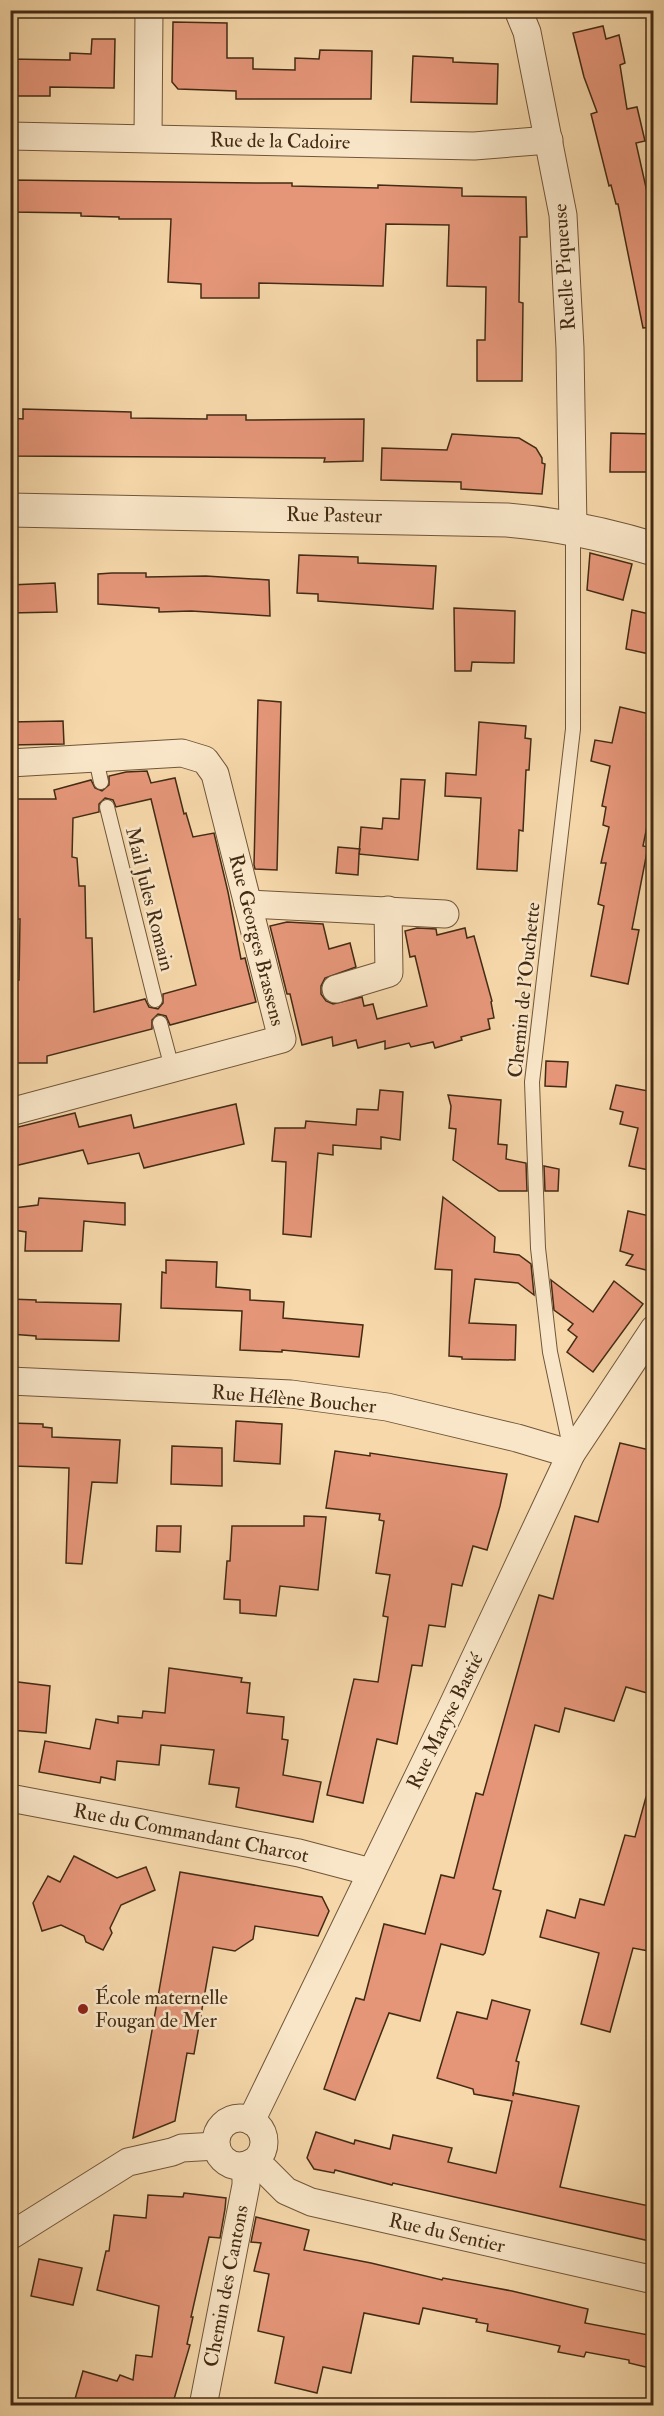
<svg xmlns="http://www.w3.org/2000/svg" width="664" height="2416" font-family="'IM FELL Double Pica',serif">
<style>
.building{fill:#e59679;stroke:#432b14;stroke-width:1.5;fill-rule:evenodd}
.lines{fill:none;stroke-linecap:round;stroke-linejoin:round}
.service-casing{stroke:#70563a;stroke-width:16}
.minor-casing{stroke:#70563a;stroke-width:29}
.tertiary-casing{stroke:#70563a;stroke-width:35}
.service{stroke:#f9e6c8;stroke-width:14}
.minor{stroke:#f9e6c8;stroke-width:27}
.tertiary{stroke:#f9e6c8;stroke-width:33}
.poi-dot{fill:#8f2418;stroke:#f9e6c8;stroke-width:2}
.labels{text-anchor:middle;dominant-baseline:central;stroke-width:5;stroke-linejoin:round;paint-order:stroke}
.street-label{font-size:20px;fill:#432b14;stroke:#f9e6c8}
.poi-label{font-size:20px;fill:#432b14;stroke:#f9e6c8;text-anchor:start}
</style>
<rect width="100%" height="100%" fill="#f6d8aa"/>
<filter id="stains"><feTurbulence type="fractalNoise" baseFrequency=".00333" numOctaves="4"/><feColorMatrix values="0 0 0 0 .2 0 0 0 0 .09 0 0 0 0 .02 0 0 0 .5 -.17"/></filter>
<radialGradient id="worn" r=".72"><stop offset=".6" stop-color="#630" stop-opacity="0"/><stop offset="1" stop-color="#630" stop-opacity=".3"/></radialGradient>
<g class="building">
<polygon points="173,22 227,23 227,58 253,58 253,69 295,70 295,58 319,59 320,50 372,51 371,99 236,99 236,91 178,89 172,82"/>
<polygon points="603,26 606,39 619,35 625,63 620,65 627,109 637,107 645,141 636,143 654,223 654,327 643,328 618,204 616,204 611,185 609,186 591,114 597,112 584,77 573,33"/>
<polygon points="92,39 115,39 114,88 50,87 50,96 10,96 10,59 70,60 70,53 91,54"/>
<polygon points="413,56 453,58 453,62 498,64 497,104 411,102"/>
<polygon points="10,180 264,183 292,183 292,186 378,188 378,185 462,188 462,196 526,197 527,237 520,237 519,302 523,303 522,381 477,381 477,340 485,340 486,287 447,286 449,225 386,224 383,286 259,283 259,298 201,298 201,284 168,282 171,219 119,219 119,217 81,216 81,213 10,212"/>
<polygon points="23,409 131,412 131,418 207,419 207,415 246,415 246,420 364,419 363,461 324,462 325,458 10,456 10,418 23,419"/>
<polygon points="611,433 654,434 654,472 610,472"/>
<polygon points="452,434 519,438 536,448 542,458 542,463 545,464 542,494 461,489 461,482 381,480 382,448 447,450"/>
<polygon points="590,553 632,564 623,600 587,590"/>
<polygon points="299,555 358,557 358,563 436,566 433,609 318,601 318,594 297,593"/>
<polygon points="112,573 146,573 146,577 206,576 269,580 270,616 191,611 159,612 159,608 98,604 98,574"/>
<polygon points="55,583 57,612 10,613 10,585"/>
<polygon points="454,608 515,611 514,663 472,662 471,671 455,671"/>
<polygon points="632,610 654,615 654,655 626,649"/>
<polygon points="258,700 281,702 277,870 255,869 254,865"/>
<polygon points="620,707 654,715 654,792 643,846 648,847 632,929 639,930 628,984 591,976 604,906 598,904 606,863 601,863 609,827 603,825 606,807 602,806 610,766 591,761 595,740 612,743"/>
<polygon points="63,721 64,744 10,745 10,722"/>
<polygon points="479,722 526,726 525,738 531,739 529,770 526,770 523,831 519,830 517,871 477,869 481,798 445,796 446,773 476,775"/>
<path d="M147 771 151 783 175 778 184 814 186 813 193 837 214 833 228 892 241 959 245 958 256 1002 170 1025 166 1016 158 1014 152 1020V1029L47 1056V1063H10V980H19L20 919H12V799H56L54 790 91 780 95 788 102 791 109 785V776L126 772ZM105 798 113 800 116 807 151 799 196 985 163 994V1003L158 1009 149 1007 145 999 94 1012 92 938H86L85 886H79L77 858 72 857 73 818 99 812V804Z"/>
<polygon points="401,779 425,780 418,860 359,854 358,875 336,873 338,847 360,849 359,854 361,827 382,829 383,818 399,819"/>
<polygon points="287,922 323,924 329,949 350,943 356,967 325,978 321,986 321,994 326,1001 333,1004 362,997 364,1006 373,1004 377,1019 427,1006 415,956 410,957 405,931 417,928 436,929 437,935 465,928 467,938 474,936 492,1001 491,1002 494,1018 488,1019 490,1029 461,1037 462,1040 435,1048 433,1042 411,1047 409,1043 385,1049 385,1041 358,1048 356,1040 333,1046 332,1037 302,1045 290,994 287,994 270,926"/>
<polygon points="546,1061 568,1062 566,1087 545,1086"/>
<polygon points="616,1085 654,1092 654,1171 629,1166 638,1128 620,1124 623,1112 610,1109"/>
<polygon points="380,1090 403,1092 400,1140 381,1137 381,1149 333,1145 333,1155 318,1153 311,1237 283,1234 286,1162 272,1161 275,1128 305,1128 306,1121 356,1125 357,1109 378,1110"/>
<polygon points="448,1095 501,1100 498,1144 507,1145 506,1159 526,1163 527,1191 499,1191 453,1160 456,1129 449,1128 451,1106"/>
<polygon points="236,1104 244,1144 144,1168 139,1153 88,1164 83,1150 10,1167 10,1129 75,1113 79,1127 131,1115 134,1128"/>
<polygon points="544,1166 559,1169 558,1191 545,1191"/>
<polygon points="443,1197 495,1237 494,1252 519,1255 531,1264 534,1295 518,1283 475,1279 469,1323 516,1325 515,1360 462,1359 462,1357 449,1356 452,1270 435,1269"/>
<polygon points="39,1198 125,1203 125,1225 84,1221 82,1251 25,1251 26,1232 14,1230 14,1208 38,1205"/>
<polygon points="628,1211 654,1217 654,1272 626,1265 633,1255 620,1251"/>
<polygon points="166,1260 217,1262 216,1287 250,1290 250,1300 284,1302 283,1318 363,1325 359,1357 282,1350 282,1352 240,1350 242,1311 161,1308 162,1272 166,1273"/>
<polygon points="551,1280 593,1312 614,1281 643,1304 593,1372 567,1352 577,1337 568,1330 573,1324 554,1310"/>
<polygon points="10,1299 36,1300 36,1302 121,1304 119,1341 36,1339 36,1336 10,1334"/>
<polygon points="236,1421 282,1424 280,1464 234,1461"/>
<polygon points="10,1423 43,1424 43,1427 52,1428 52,1437 120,1440 117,1483 92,1482 82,1564 66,1563 69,1468 14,1466 15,1452 10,1451"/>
<polygon points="620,1443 654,1451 654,1695 626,1687 614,1721 565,1708 559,1732 535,1725 493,1889 501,1891 485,1953 483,1955 441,1944 420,2021 389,2013 355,2100 324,2089 356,1998 364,2000 384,1924 425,1934 441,1875 454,1878 476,1793 483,1795 539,1595 553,1599 575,1516 598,1522"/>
<polygon points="172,1446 222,1448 222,1486 171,1484"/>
<polygon points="335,1451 370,1456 370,1453 507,1474 500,1506 487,1550 473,1546 462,1586 452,1584 445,1627 429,1625 422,1666 412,1665 397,1744 377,1739 363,1803 327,1795 354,1679 378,1682 388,1617 383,1616 390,1575 376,1573 384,1521 379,1520 380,1514 326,1508"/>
<polygon points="304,1516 326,1517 318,1590 280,1586 276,1616 240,1613 240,1600 224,1599 227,1561 230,1561 232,1526 304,1526"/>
<polygon points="157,1526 181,1526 180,1552 156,1551"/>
<polygon points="169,1668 242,1678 241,1682 250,1683 247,1713 284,1717 282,1739 288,1740 283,1775 321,1782 313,1822 236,1807 239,1788 209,1784 214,1750 161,1745 159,1765 117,1761 115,1780 101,1777 100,1783 39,1772 45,1741 90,1749 96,1719 118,1723 118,1716 142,1718 143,1711 165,1713"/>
<polygon points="10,1681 50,1686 46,1733 10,1730"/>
<polygon points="646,1797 654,1798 654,1952 633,1948 610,2032 581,2024 599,1953 540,1937 547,1910 575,1918 580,1899 604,1905 625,1835 635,1837"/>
<polygon points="74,1856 117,1878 146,1867 155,1890 121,1905 110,1928 112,1933 103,1950 86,1942 84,1936 61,1925 42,1931 33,1903 48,1876 60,1882"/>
<polygon points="180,1872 322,1897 329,1911 318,1936 255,1926 253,1939 235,1951 213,1947 194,2054 187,2053 175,2121 133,2138"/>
<polygon points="492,2000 530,2010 516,2061 519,2062 513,2096 513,2093 579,2106 560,2187 654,2207 654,2242 393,2183 392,2185 335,2170 334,2173 314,2169 307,2158 316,2132 354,2144 355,2140 390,2149 393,2135 452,2148 448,2162 496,2173 512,2101 474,2094 473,2089 437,2078 457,2012 487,2019"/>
<polygon points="184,2193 226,2198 225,2209 220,2238 209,2237 191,2317 193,2317 187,2344 190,2345 172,2406 73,2406 83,2371 117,2381 120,2375 133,2380 136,2355 152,2357 159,2306 97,2290 106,2251 109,2251 114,2215 146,2218 148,2195 183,2197"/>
<polygon points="256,2217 309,2230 304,2250 371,2263 442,2280 443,2278 512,2291 588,2309 585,2323 654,2336 654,2369 629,2363 629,2360 586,2352 584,2357 558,2352 560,2346 487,2331 488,2324 476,2322 477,2319 423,2308 419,2324 364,2313 351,2373 323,2367 317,2393 275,2383 284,2337 258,2331 269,2274 254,2271 261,2243 251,2242"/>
<polygon points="39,2259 82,2268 73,2305 31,2296"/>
</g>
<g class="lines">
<g class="service-casing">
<g id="service">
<polyline points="96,759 101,782"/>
<polyline points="107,807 155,1000"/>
<polyline points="160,1023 172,1068"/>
<polyline points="571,1451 550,1352 538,1248 532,1082 573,729 573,528"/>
</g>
</g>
<g class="minor-casing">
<g id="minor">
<polyline points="518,10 527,32 563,215 570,348 573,528"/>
<polyline points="10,136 474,146 549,140"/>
<polyline points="148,138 149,10"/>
<polyline points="10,763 182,753 205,760 215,774 282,1039 10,1112"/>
<polyline points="248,904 445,914"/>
<polyline points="336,989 389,973 388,910"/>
<polyline points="10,1381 291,1394 387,1407 517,1438 571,1454"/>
<polyline points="10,1798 299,1853 371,1872"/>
<circle cx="240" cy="2142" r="24"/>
<polyline points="251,2121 450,1711 571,1454 654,1329"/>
<polyline points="251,2163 265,2170 286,2191 311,2202 654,2280"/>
<polyline points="10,2236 128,2162 172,2152 182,2148 216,2146"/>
<polyline points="203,2406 246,2185 246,2165"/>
</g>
</g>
<g class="tertiary-casing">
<path id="tertiary" d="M10 510 507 520C557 524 605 534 654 549"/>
</g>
<use href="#service" class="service"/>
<use href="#minor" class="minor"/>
<use href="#tertiary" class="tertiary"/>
</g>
<circle class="poi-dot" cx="83" cy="2009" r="6"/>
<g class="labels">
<g class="street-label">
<text transform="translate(280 141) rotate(1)">Rue de la Cadoire</text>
<text transform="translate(564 267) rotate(-94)">Ruelle Piqueuse</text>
<text transform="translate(334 515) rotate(1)">Rue Pasteur</text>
<text transform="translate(150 899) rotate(76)">Mail Jules Romain</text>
<text transform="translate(257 940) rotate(76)">Rue Georges Brassens</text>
<text transform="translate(524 990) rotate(-84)">Chemin de l'Ouchette</text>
<text transform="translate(294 1399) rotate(5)">Rue Hélène Boucher</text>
<text transform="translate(445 1721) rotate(-64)">Rue Maryse Bastié</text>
<text transform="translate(191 1833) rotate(11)">Rue du Commandant Charcot</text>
<text transform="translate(447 2233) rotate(13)">Rue du Sentier</text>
<text transform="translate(226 2286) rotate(-79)">Chemin des Cantons</text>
</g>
<g class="poi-label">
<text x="95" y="1997">École maternelle<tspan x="95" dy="23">Fougan de Mer</tspan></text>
</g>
</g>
<rect width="664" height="2416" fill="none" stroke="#f6d8aa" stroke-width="36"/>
<rect x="12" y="12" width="640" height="2392" fill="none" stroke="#432b14" stroke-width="3"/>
<rect x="18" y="18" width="628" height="2380" fill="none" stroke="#432b14" stroke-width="1.5"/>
<rect width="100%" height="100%" filter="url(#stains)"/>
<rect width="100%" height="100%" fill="url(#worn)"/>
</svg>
